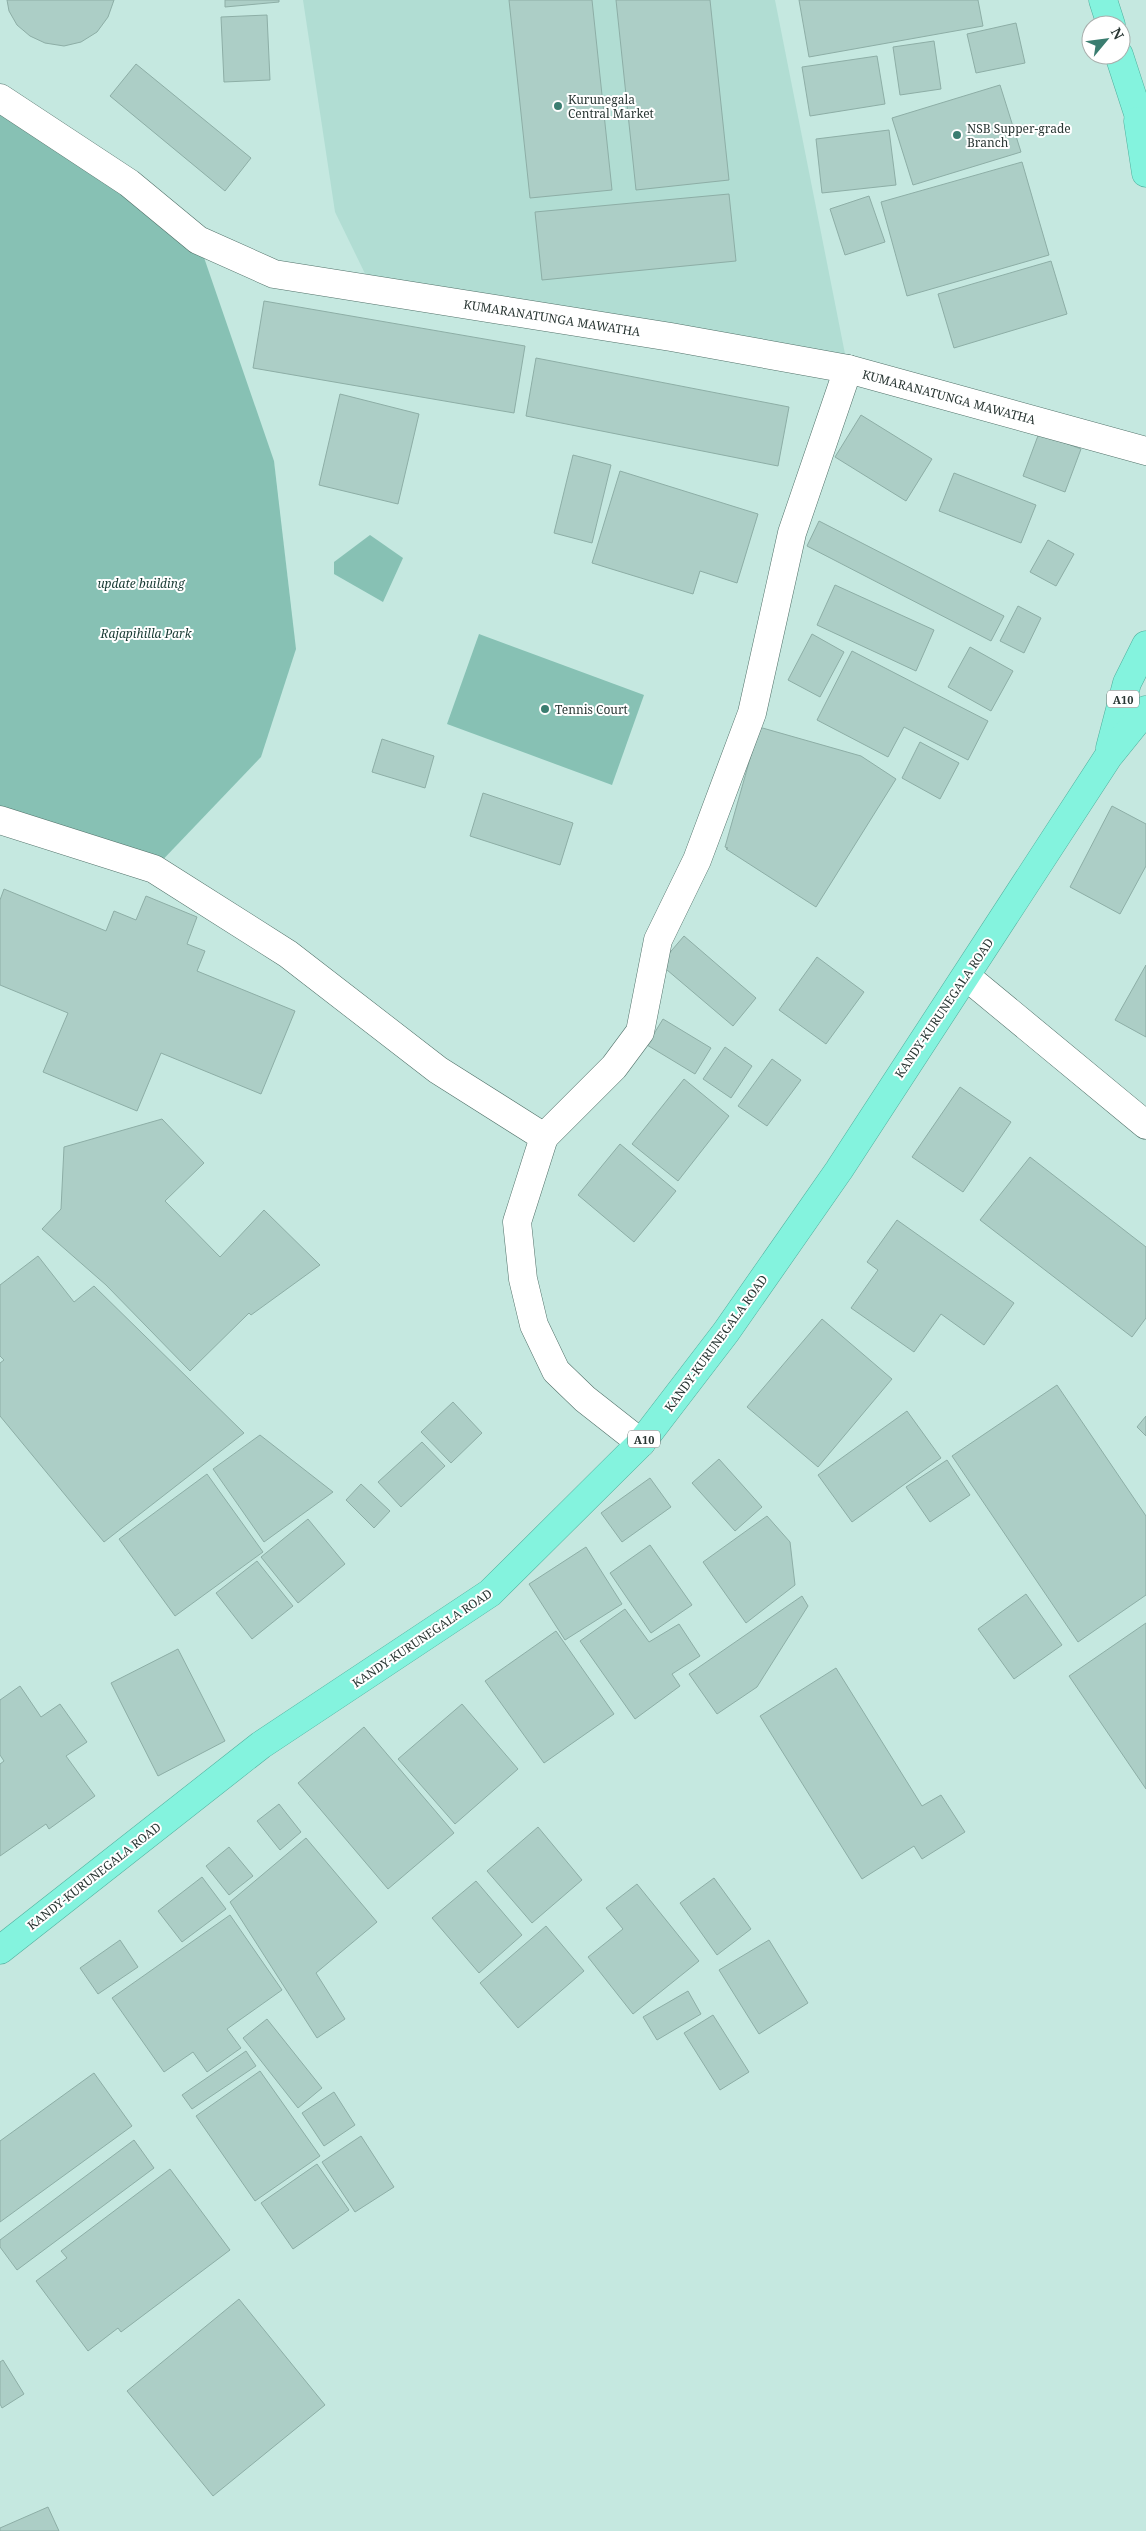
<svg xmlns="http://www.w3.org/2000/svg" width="1146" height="2531" font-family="'Noto Serif',serif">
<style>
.built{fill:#b1ddd3}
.green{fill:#87c1b4}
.building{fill:#accec6;stroke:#8daea6}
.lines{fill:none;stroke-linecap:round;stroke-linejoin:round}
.minor-casing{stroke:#517169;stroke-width:29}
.trunk-casing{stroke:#51af9d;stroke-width:29}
.minor{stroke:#fff;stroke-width:28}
.trunk{stroke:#84f3de;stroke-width:28}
.poi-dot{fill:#3a7d70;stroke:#fff;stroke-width:2}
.labels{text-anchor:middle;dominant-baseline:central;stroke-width:4;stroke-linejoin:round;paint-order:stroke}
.shield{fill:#fff;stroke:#697270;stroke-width:1}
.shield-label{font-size:11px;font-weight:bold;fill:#293633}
.poi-label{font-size:12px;fill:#293633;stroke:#fff;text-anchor:start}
.street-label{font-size:12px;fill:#293633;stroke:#fff}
.park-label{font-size:12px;font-style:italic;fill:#183a33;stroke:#fff}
</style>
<rect width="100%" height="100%" fill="#c5e8e0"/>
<polygon class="built" points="303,0 775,0 848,369 372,288 335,212"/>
<g class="green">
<polygon points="0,98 198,240 274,461 296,649 261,757 154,869 0,820"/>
<polygon points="370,535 403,558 383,602 334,574 334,562"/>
<polygon points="479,634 644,695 612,785 447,724"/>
</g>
<g class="building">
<polygon points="7,0 114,0 108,17 97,32 81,42 64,46 45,43 30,36 17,25 9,11"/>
<polygon points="225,0 279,0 279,2 225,7"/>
<polygon points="509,0 592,0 612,190 530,198"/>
<polygon points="616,0 710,0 729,180 636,190"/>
<polygon points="799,0 978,0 983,26 809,57"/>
<polygon points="267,15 270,80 224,82 221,17"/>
<polygon points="1016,23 1025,63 976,73 967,34"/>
<polygon points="934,41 941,89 900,95 893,47"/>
<polygon points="877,56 885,104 810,116 802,67"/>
<polygon points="136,64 251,158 225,191 110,96"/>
<polygon points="1000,85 1021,152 913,185 892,118"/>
<polygon points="889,130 896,185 822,193 816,139"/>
<polygon points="1022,162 1049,255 907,296 881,202"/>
<polygon points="729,194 736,261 542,280 535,212"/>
<polygon points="869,196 885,242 845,255 830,209"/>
<polygon points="1051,261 1067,314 954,348 938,294"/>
<polygon points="264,301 525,346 514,413 253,368"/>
<polygon points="536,358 789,407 778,466 526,416"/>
<polygon points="340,394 419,414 398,504 319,485"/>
<polygon points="861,415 932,459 906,501 835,457"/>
<polygon points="1039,433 1081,449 1065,492 1023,476"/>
<polygon points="573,455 611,465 592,543 554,533"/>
<polygon points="620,471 758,514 737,583 700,571 693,594 592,563"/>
<polygon points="954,473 1036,505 1021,543 939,511"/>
<polygon points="819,521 1004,616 991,641 807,546"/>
<polygon points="1048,540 1074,554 1056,586 1030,572"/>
<polygon points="835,585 934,630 916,671 817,625"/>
<polygon points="1018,606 1041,618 1024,653 1000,641"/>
<polygon points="812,634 844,652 820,697 788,680"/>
<polygon points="970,647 1013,671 991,711 948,687"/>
<polygon points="852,651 988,721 968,760 904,727 888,757 817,720"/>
<polygon points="759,727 861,756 896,779 816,907 726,849 728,848 725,847"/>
<polygon points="382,739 434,756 425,788 372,772"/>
<polygon points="920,742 959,763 940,799 902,778"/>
<polygon points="483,793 573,823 560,865 470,836"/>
<polygon points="1112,806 1146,824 1146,866 1120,914 1070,887"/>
<polygon points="4,889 106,931 114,911 136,920 146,896 197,917 187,944 205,951 197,971 295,1011 261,1094 161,1053 137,1111 43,1072 68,1013 0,985 0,900"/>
<polygon points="684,936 756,998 733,1026 660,964"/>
<polygon points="817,957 864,992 826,1044 779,1010"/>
<polygon points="1146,965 1146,1037 1115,1020"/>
<polygon points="663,1019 711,1048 695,1074 647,1045"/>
<polygon points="725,1047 752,1066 731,1098 703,1079"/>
<polygon points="772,1059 801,1080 767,1126 738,1106"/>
<polygon points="684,1079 729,1116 678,1181 632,1144"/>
<polygon points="960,1087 1011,1122 963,1192 912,1157"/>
<polygon points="162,1119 204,1163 165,1201 220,1257 264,1210 320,1265 251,1315 249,1313 190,1371 106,1285 42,1229 61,1209 64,1147"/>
<polygon points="620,1144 676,1191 634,1242 578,1195"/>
<polygon points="1030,1157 1146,1247 1146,1318 1132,1337 980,1220"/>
<polygon points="897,1220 1014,1303 984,1345 941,1314 914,1352 851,1308 878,1270 867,1262"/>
<polygon points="38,1256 74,1302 94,1286 244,1433 104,1542 0,1416 0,1363 4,1360 0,1356 0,1285"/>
<polygon points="822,1319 892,1379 818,1467 747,1407"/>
<polygon points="1057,1385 1146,1516 1146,1595 1078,1642 952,1456"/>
<polygon points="453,1402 482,1433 451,1463 421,1432"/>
<polygon points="907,1411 941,1458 852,1522 818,1475"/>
<polygon points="1146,1416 1146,1436 1137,1427"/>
<polygon points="260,1435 333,1492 264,1542 213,1469"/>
<polygon points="422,1442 445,1466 401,1507 378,1482"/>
<polygon points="719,1459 762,1507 735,1531 692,1483"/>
<polygon points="947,1460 970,1495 930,1522 906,1487"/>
<polygon points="207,1474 263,1552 175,1616 119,1539"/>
<polygon points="650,1478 671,1507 622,1542 601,1513"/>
<polygon points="361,1484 390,1511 374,1528 346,1500"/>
<polygon points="767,1516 790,1542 795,1585 746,1623 703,1562"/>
<polygon points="308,1519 345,1564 298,1603 261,1557"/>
<polygon points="650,1545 692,1605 651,1633 610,1573"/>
<polygon points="586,1547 622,1604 565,1640 529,1584"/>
<polygon points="257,1561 293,1606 252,1639 216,1593"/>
<polygon points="1026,1594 1062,1645 1014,1679 978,1629"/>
<polygon points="802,1596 808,1606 757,1687 717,1714 689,1674"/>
<polygon points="625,1609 649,1642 679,1624 700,1656 672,1674 680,1686 635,1719 580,1641"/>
<polygon points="1146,1623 1146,1789 1069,1676"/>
<polygon points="556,1631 614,1714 544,1763 485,1681"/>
<polygon points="178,1649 225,1741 158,1776 111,1683"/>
<polygon points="836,1668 922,1806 941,1795 965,1832 922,1859 914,1846 862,1879 760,1716"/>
<polygon points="20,1686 41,1717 60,1704 87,1742 66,1756 95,1796 49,1829 46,1824 0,1856 0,1764 4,1761 0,1755 0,1700"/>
<polygon points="462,1704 518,1769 455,1824 398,1759"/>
<polygon points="364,1727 454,1833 388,1889 298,1783"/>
<polygon points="279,1804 301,1832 280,1850 257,1821"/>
<polygon points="538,1827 582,1880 532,1923 487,1871"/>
<polygon points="306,1838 377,1922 316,1973 345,2019 317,2038 230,1902"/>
<polygon points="229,1847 253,1876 229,1895 206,1866"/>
<polygon points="202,1877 226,1909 182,1942 158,1911"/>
<polygon points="714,1878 751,1929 717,1955 680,1903"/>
<polygon points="476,1881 522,1935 479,1973 432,1918"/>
<polygon points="637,1884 699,1961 633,2014 588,1957 623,1929 606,1908"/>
<polygon points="230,1915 282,1990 227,2029 241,2048 207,2072 193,2052 164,2072 112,1998"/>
<polygon points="546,1926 584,1971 518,2028 480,1983"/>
<polygon points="120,1940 138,1967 98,1994 80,1968"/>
<polygon points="769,1940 808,2003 759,2034 719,1970"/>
<polygon points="688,1991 701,2014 657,2040 643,2017"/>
<polygon points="713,2015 749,2072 720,2090 684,2033"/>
<polygon points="267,2019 322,2088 298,2108 243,2038"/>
<polygon points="246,2051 256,2066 192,2109 182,2095"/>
<polygon points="260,2071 320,2156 255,2201 196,2116"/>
<polygon points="94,2073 132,2126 0,2222 0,2141"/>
<polygon points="334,2092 355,2125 324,2146 302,2113"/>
<polygon points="361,2136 394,2187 355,2212 322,2162"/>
<polygon points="134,2140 154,2168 17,2270 0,2247 0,2240"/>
<polygon points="317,2164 349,2210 293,2249 261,2203"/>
<polygon points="170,2169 230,2250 121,2332 118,2328 88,2351 36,2281 67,2258 61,2251"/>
<polygon points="239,2299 325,2405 213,2496 127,2391"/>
<polygon points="3,2360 24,2394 2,2408 0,2404 0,2362"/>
<polygon points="48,2507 59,2531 0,2531 0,2528"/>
</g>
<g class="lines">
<g class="minor-casing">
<g id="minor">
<polyline points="0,98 129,183 198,240 274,274 671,337 848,369 1146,451"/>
<polyline points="0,820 154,869 288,954 438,1070 544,1137 517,1222 523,1279 534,1325 556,1371 585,1399 641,1443"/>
<polyline points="967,977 1146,1125"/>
<polyline points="544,1137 614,1067 640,1032 658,940 697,860 752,713 792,533 848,369"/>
</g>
</g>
<g class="trunk-casing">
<g id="trunk">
<polyline points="1103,0 1111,25"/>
<polyline points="1119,55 1146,138"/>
<polyline points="1138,121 1146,173"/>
<polyline points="1110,748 1127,683 1146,645"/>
<polyline points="0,1950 261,1745 490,1593 641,1443 726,1332 839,1170 1108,757 1146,710"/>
</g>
</g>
<use href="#minor" class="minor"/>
<use href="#trunk" class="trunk"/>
</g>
<g class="poi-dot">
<circle cx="558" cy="106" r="5"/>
<circle cx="957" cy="135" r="5"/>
<circle cx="545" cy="709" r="5"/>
</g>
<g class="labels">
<g class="shield">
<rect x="1107" y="690.5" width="32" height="17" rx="4"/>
<rect x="628" y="1430.5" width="32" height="17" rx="4"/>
</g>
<g class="shield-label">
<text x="1123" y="699">A10</text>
<text x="644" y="1439">A10</text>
</g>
<g class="poi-label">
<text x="568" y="99">Kurunegala<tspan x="568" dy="14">Central Market</tspan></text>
<text x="967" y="128">NSB Supper-grade<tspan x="967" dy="14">Branch</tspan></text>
<text x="555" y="709">Tennis Court</text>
</g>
<g class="street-label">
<text transform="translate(552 318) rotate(9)">KUMARANATUNGA MAWATHA</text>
<text transform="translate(949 397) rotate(15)">KUMARANATUNGA MAWATHA</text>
<text transform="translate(944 1008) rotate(-56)">KANDY-KURUNEGALA ROAD</text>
<text transform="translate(716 1343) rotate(-54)">KANDY-KURUNEGALA ROAD</text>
<text transform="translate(422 1638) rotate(-34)">KANDY-KURUNEGALA ROAD</text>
<text transform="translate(94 1876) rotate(-38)">KANDY-KURUNEGALA ROAD</text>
</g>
<g class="park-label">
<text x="141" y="583">update building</text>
<text x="146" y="633">Rajapihilla Park</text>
</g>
</g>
<g transform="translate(1106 40) rotate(61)"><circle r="24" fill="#ffffff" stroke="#a9afad"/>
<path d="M0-4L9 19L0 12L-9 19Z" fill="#3a7d70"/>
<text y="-8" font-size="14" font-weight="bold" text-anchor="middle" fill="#293633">N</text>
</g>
</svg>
